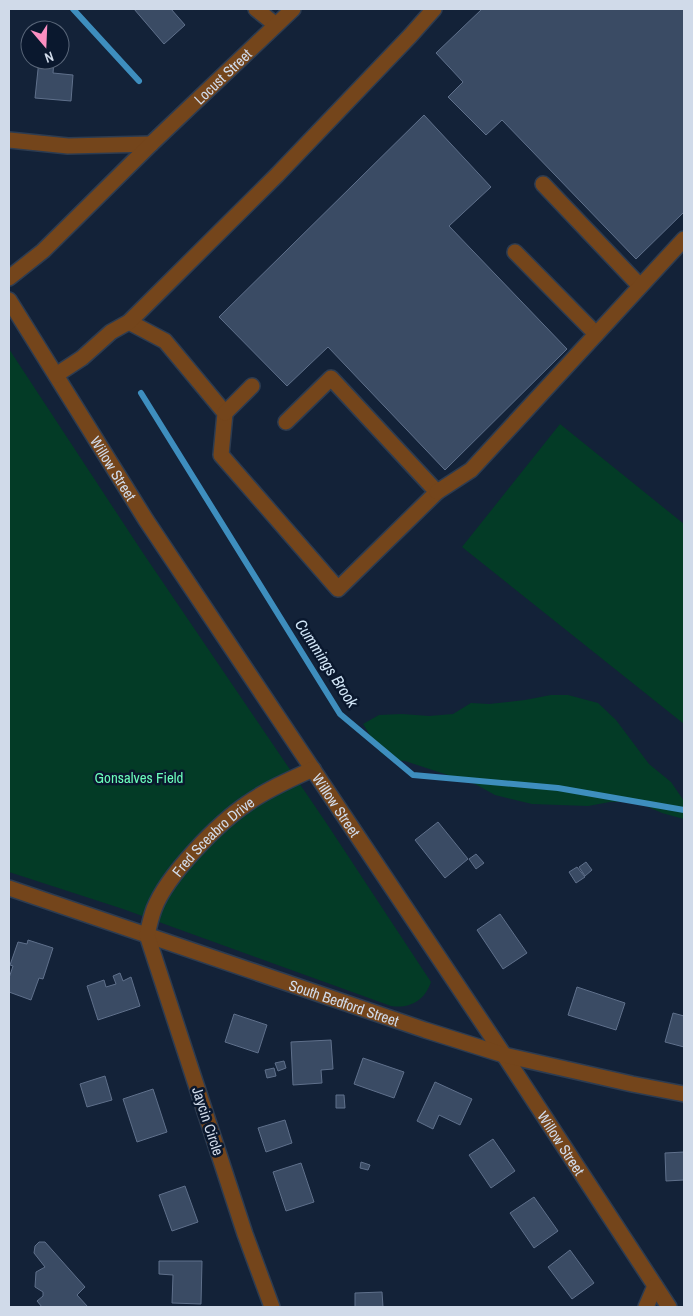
<svg xmlns="http://www.w3.org/2000/svg" width="693" height="1316" font-family="'Archivo Narrow',sans-serif">
<style>
.green{fill:#033b26}
.lines{fill:none;stroke-linecap:round;stroke-linejoin:round}
.stream{stroke:#3e8ebe;stroke-width:6}
.building{fill:#3a4b64;stroke:#5f708b}
.minor-casing{stroke:#2d3c51;stroke-width:18}
.minor{stroke:#74451b;stroke-width:15}
.labels{text-anchor:middle;dominant-baseline:central;stroke-width:5;stroke-linejoin:round;paint-order:stroke}
.street-label{font-size:15px;fill:#d0dae9;stroke:#0a182e}
.park-label{font-size:15px;fill:#6bfdbb;stroke:#0a182e}
.water-label{font-size:16px;font-style:italic;fill:#d2e6f7;stroke:#0a182e}
</style>
<rect width="100%" height="100%" fill="#132238"/>
<g class="green">
<path d="M9 349 143 553 327 824 431 982C425 1000 410 1009 391 1006L123 909 9 872Z"/>
<polygon points="560,424 684,524 684,724 462,547"/>
<polygon points="551,695 568,695 598,703 616,720 649,764 671,782 684,801 684,819 662,813 635,801 610,802 588,806 532,804 495,795 475,784 405,761 392,760 381,753 363,724 379,715 402,714 429,716 453,714 471,703 489,704 525,700"/>
</g>
<g class="lines">
<g class="stream">
<polyline points="73,9 139,81"/>
<polyline points="141,393 340,714 413,775 558,788 684,810"/>
</g>
</g>
<g class="building">
<polygon points="134,9 171,9 185,25 164,44"/>
<polygon points="482,9 684,9 684,212 636,259 502,120 486,135 448,97 463,82 436,53"/>
<polygon points="39,60 54,61 53,73 73,75 71,101 35,98"/>
<polygon points="424,115 491,187 449,226 567,349 445,470 328,347 287,386 219,317"/>
<polygon points="438,822 468,859 445,878 415,840"/>
<polygon points="476,854 484,863 476,869 469,859"/>
<polygon points="586,862 592,870 585,876 579,867"/>
<polygon points="577,867 585,877 576,883 569,872"/>
<polygon points="500,914 527,953 503,969 477,930"/>
<polygon points="28,940 53,948 43,979 39,978 31,1000 9,992 9,978 13,966 10,965 18,942 27,944"/>
<polygon points="120,973 123,981 131,977 140,1006 98,1020 87,986 104,980 106,987 116,984 113,976"/>
<polygon points="577,987 625,1003 616,1030 568,1015"/>
<polygon points="673,1013 684,1016 684,1047 665,1042"/>
<polygon points="234,1014 267,1025 258,1053 225,1042"/>
<polygon points="331,1040 333,1069 321,1070 322,1083 293,1085 291,1042"/>
<polygon points="363,1058 404,1072 394,1098 354,1084"/>
<polygon points="284,1061 286,1068 278,1071 275,1063"/>
<polygon points="274,1068 276,1076 267,1078 265,1070"/>
<polygon points="105,1076 112,1100 87,1107 80,1084"/>
<polygon points="435,1082 472,1099 460,1125 439,1115 433,1129 417,1121"/>
<polygon points="153,1089 167,1132 137,1142 123,1099"/>
<polygon points="336,1095 344,1095 345,1108 336,1108"/>
<polygon points="285,1120 292,1143 266,1152 258,1128"/>
<polygon points="493,1139 515,1171 491,1188 469,1155"/>
<polygon points="684,1152 684,1180 666,1181 665,1153"/>
<polygon points="361,1162 370,1165 368,1170 360,1168"/>
<polygon points="301,1163 314,1202 286,1211 273,1172"/>
<polygon points="185,1186 198,1222 172,1231 159,1195"/>
<polygon points="534,1197 558,1231 534,1248 510,1213"/>
<polygon points="39,1242 45,1242 85,1287 77,1295 88,1307 42,1307 37,1301 43,1296 43,1292 35,1287 36,1272 45,1267 34,1253 35,1246"/>
<polygon points="570,1250 594,1283 572,1299 548,1267"/>
<polygon points="159,1261 202,1261 201,1304 172,1303 173,1275 159,1274"/>
<polygon points="382,1292 383,1307 355,1307 355,1293"/>
</g>
<g class="lines">
<g class="minor-casing">
<g id="minor">
<polyline points="256,9 276,25"/>
<polyline points="9,140 68,146 151,144"/>
<polyline points="543,184 640,286"/>
<polyline points="515,252 596,334"/>
<path id="s1" d="M9 278 43 251 151 144 293 9"/>
<path id="s2" d="M9 300 146 520 504 1055 669 1307"/>
<polyline points="129,322 165,341 225,413 221,455 338,589 437,492 331,378 286,422"/>
<polyline points="56,375 82,358 111,332 129,322 277,175 410,36 434,9"/>
<polyline points="225,413 252,386"/>
<polyline points="437,492 471,470 684,239"/>
<path id="s3" d="M9 888 425 1030 504 1055 632 1084 684 1094"/>
<path id="s4" d="M272 1307 245 1234 147 935C149 926 151 917 154 909 167 875 218 823 248 803 268 789 291 779 313 769"/>
<polyline points="646,1307 655,1286"/>
</g>
</g>
<use href="#minor" class="minor"/>
</g>
<g class="labels">
<g class="street-label">
<text stroke="none"><textPath href="#s1" startOffset="294">Locust Street</textPath></text>
<text stroke="none"><textPath href="#s2" startOffset="198">Willow Street</textPath></text>
<text stroke="none"><textPath href="#s2" startOffset="602">Willow Street</textPath></text>
<text stroke="none"><textPath href="#s4" startOffset="514">Fred Sceabro Drive</textPath></text>
<text stroke="none"><textPath href="#s3" startOffset="354">South Bedford Street</textPath></text>
<text transform="translate(208 1121) rotate(72)">Jaycin Circle</text>
<text stroke="none"><textPath href="#s2" startOffset="1008">Willow Street</textPath></text>
</g>
<g class="park-label">
<text x="139" y="777">Gonsalves Field</text>
</g>
<g class="water-label">
<text transform="translate(327 663) rotate(57)">Cummings Brook</text>
</g>
</g>
<rect width="693" height="1316" fill="none" stroke="#d0dae9" stroke-width="20"/>
<g transform="translate(45 45) rotate(161)"><circle r="24" fill="#0a182e" stroke="#596679"/>
<path d="M0-4L9 19L0 12L-9 19Z" fill="#fc8fc1"/>
<text y="-8" font-size="14" font-weight="bold" text-anchor="middle" fill="#d0dae9">N</text>
</g>
</svg>
